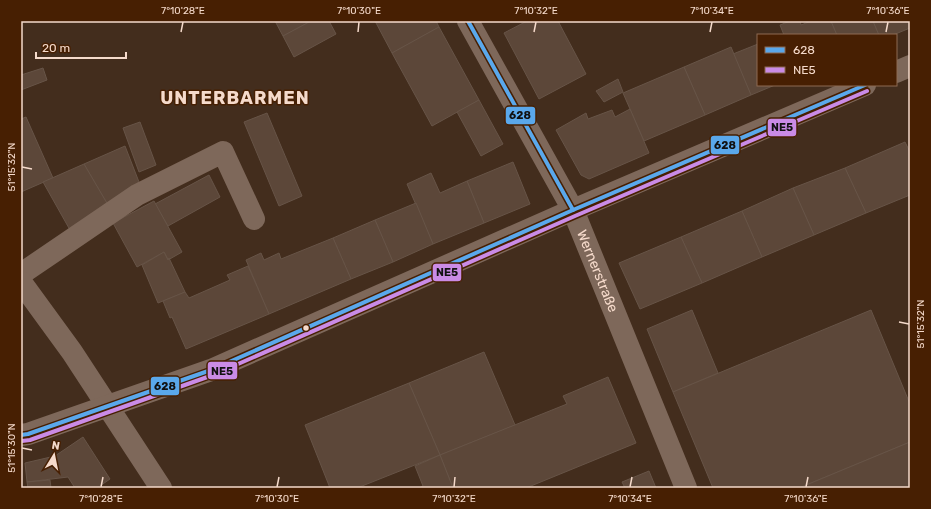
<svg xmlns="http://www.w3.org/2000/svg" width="931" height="509" font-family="Rubik,sans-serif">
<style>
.building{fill:#5c4739;stroke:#675447}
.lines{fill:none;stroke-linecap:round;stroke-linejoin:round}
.minor{stroke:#7e685a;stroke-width:22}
.bus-1-casing{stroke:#471f02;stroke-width:7}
.bus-2-casing{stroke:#471f02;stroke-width:7}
.bus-1{stroke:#5aa8eb;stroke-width:4}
.bus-2{stroke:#ca8be6;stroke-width:4}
.ticks{fill:none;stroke:#f5dacb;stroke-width:1.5}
.bus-dot{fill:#f5dacb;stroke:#471f02;stroke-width:1.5}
.labels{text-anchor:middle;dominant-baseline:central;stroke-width:3;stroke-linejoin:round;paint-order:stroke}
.street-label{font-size:14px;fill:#f5dacb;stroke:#471f02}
.district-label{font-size:18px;font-weight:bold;letter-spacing:1px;fill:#f5dacb;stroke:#471f02}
.line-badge{stroke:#471f02;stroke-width:1.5}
.pale-badge-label{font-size:11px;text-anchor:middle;font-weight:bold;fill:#111}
.neatline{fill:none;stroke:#f5dacb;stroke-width:1.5}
.ticks-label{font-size:10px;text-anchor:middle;fill:#f5dacb}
</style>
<rect width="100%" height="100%" fill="#432d1d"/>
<g class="building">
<polygon points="275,21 311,21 283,36"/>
<polygon points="311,21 329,21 336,34 294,57 283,36"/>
<polygon points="375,21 436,21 439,27 392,53"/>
<polygon points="527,21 558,21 586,74 539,99 504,33"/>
<polygon points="790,21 800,21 801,25 811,21 831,21 837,35 784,35 780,25"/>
<polygon points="831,21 873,21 879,35 837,35"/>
<polygon points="873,21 910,21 910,28 893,35 879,35"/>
<polygon points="439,27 479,100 432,126 392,53"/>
<polygon points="758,44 758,85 775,85 751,95 733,54"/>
<polygon points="731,47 751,95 705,115 684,67"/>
<polygon points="684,67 705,115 644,141 623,93"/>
<polygon points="43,68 47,80 21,90 21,75"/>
<polygon points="618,79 623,92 604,102 596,91"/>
<polygon points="479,100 503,144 481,156 457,112"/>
<polygon points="630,109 649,153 589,179 581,175 556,130 586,113 588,119 612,110 615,117"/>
<polygon points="267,113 302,196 279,206 244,122"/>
<polygon points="26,117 53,178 21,192 21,119"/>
<polygon points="140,122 156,165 139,172 123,128"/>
<polygon points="905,142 910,152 910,195 866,213 845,168"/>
<polygon points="125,146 139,182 108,205 84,164"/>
<polygon points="513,162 530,204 484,223 467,181"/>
<polygon points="84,164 108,205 70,230 43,182"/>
<polygon points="845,168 866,213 814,235 793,188"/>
<polygon points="431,173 440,193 467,181 484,223 433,244 407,184"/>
<polygon points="209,175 220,197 168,226 155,204"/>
<polygon points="793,188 814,235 762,257 742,211"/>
<polygon points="154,201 182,252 168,260 164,252 137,267 113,223"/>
<polygon points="416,203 433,244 393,262 375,220"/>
<polygon points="742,211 762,257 702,283 681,237"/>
<polygon points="375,220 393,262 351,279 333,238"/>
<polygon points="681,237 702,283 640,309 619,263"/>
<polygon points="333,238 351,279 269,314 246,260 261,253 264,260 279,253 281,259"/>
<polygon points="164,252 168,260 169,258 185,292 158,303 142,265"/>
<polygon points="248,266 269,314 186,349 172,317 170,318 163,301 185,292 189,298 230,280 227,275"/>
<polygon points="692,310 718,373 673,392 647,329"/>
<polygon points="871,310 910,404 910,442 799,488 713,488 673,392"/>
<polygon points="484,352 515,425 440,455 409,383"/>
<polygon points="608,377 636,443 526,488 453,488 440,455 567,404 563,396"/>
<polygon points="409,383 440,455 357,488 330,488 305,425"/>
<polygon points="83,437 110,479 97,488 75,488 68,477 27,482 25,463 55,456"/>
<polygon points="910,442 910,488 799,488"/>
<polygon points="440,455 453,488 419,488 423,486 415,466"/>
<polygon points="649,471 656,488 625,488 622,482"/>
<polygon points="50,480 51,488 28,488 27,482"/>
</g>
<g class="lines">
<g class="minor">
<path id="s1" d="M468 21 573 210 686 488"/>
<polyline points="896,72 910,66"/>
<polyline points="21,274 137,195 223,152 254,219"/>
<polyline points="21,282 72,352 161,488"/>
<polyline points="21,435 28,434 211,370 573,210 865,85"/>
</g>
<g class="bus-1-casing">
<g id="bus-1">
<polyline points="468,21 573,210"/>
<polyline points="21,435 28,434 211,370 573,210 865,85"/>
</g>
</g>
<g class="bus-2-casing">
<polyline id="bus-2" points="22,441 30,440 213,375 575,216 867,91"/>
</g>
<use href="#bus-1" class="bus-1"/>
<use href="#bus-2" class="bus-2"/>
</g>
<path class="ticks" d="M181 32 183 22M358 32 359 22M534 32 536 22M710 32 712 22M886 32 888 22M22 167 32 169M899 322 909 324M22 448 32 450M101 487 103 477M277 487 279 477M454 487 455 477M630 487 632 477M806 487 808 477"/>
<circle class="bus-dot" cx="306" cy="328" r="3.5"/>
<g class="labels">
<g class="street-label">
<text stroke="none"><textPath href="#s1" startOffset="282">Wernerstraße</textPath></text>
</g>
<g class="district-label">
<text x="235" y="98">UNTERBARMEN</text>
</g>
</g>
<g class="line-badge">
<rect x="505" y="106" width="31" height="19" rx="4" fill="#5aa8eb"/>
<rect x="767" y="118" width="30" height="19" rx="4" fill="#ca8be6"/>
<rect x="710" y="135" width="30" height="20" rx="4" fill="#5aa8eb"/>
<rect x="432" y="263" width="30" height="19" rx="4" fill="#ca8be6"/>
<rect x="207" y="361" width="31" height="19" rx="4" fill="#ca8be6"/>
<rect x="150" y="376" width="30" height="20" rx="4" fill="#5aa8eb"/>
</g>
<g class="pale-badge-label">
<text x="520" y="119">628</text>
<text x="782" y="131">NE5</text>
<text x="725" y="149">628</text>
<text x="447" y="276">NE5</text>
<text x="222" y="375">NE5</text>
<text x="165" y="390">628</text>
</g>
<rect width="931" height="509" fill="none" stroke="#471f02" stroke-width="44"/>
<rect x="757" y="34" width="140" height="52" fill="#471f02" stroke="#8d6a52"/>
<rect x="765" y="47" width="20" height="6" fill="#5aa8eb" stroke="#8d6a52"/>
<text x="793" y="54" font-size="12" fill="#f5dacb">628</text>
<rect x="765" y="67" width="20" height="6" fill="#ca8be6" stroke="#8d6a52"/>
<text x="793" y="74" font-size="12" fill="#f5dacb">NE5</text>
<g transform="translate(54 455) rotate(10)" stroke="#471f02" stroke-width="3" paint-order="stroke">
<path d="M0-3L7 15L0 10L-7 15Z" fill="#f5dacb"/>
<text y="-6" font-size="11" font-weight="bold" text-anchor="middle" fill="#f5dacb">N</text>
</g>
<path d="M36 52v6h90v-6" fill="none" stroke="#f5dacb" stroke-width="2"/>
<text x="42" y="52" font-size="12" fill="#f5dacb" stroke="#471f02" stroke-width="3" paint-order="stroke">20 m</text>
<rect x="22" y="22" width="887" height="465" class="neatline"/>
<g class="ticks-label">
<text x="183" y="14">7°10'28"E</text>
<text x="359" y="14">7°10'30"E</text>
<text x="536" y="14">7°10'32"E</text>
<text x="712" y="14">7°10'34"E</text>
<text x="888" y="14">7°10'36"E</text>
<text transform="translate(11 167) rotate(-90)" y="4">51°15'32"N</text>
<text transform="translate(920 324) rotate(-90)" y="4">51°15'32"N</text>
<text transform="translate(11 448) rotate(-90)" y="4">51°15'30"N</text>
<text x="101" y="502">7°10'28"E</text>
<text x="277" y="502">7°10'30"E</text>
<text x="454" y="502">7°10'32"E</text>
<text x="630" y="502">7°10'34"E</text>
<text x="806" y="502">7°10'36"E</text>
</g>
</svg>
